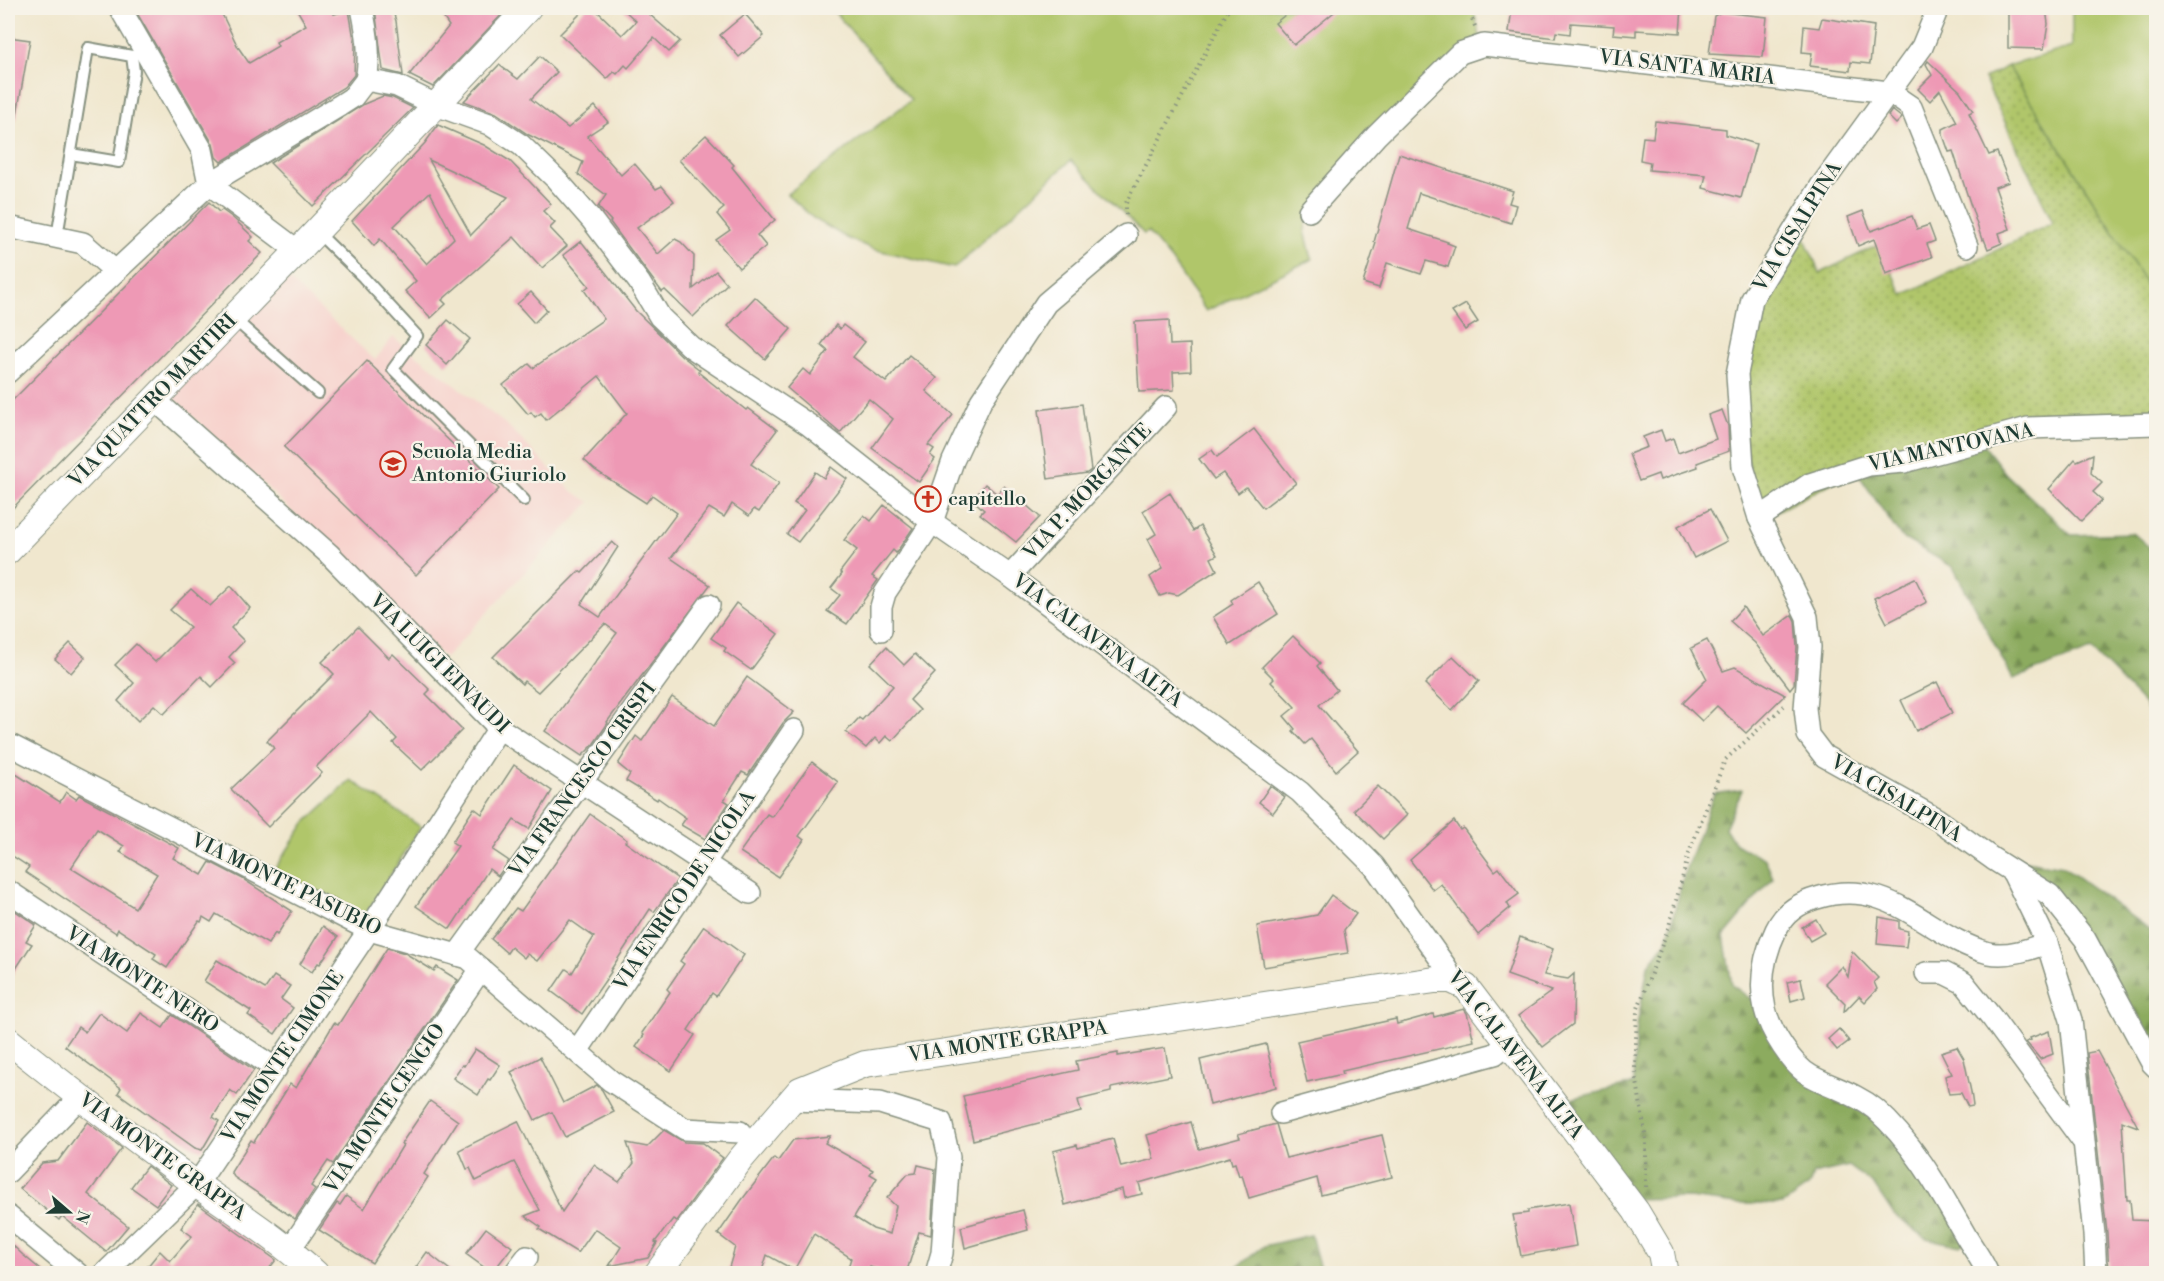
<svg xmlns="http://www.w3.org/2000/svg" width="2164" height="1281" font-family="'Libre Bodoni',serif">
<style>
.built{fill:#f7d0cb}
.grass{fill:url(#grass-dots);stroke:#688250;stroke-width:1.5}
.forest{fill:url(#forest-firs);stroke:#56744a;stroke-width:1.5}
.park{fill:#b0c66b;stroke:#688250;stroke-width:1.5}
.building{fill:#ee99b5;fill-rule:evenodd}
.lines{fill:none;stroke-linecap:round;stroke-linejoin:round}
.service-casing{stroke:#889281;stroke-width:14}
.minor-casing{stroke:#889281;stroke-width:24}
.tertiary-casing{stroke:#889281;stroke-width:28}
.path{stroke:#889281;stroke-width:4;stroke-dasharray:1.5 4.5;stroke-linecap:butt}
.service{stroke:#fff;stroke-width:10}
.minor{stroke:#fff;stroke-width:21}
.tertiary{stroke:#fff;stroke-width:26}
.labels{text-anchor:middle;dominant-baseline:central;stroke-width:4.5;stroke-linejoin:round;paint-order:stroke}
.street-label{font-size:20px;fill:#1f3d34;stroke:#f7f3e8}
.poi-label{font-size:20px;fill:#1f3d34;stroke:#f7f3e8;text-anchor:start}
</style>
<defs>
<pattern id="grass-dots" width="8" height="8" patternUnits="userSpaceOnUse" patternTransform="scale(1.5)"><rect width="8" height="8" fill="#b0c66b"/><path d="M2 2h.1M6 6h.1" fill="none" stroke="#8fa259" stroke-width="1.8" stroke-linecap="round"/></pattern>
<pattern id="forest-firs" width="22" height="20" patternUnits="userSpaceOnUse" patternTransform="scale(1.5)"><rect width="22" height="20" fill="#8cab5f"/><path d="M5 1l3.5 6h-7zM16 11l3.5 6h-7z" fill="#728c4f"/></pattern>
</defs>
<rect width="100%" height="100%" fill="#f7f3e8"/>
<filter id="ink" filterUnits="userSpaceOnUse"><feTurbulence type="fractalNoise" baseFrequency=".0167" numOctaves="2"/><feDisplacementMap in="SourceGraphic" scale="12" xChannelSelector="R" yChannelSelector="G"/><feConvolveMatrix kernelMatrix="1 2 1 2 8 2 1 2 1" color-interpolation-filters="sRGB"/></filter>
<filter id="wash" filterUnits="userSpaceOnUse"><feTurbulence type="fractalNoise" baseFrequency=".008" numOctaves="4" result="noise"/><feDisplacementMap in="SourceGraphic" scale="24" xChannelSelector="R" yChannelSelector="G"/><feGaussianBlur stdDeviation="1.35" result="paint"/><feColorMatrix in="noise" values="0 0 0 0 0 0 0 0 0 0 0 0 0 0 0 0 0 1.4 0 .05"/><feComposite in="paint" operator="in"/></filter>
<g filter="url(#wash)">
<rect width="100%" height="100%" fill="#f0e7ce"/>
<polygon class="built" points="275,267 375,360 393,337 508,426 572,491 590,502 445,658 159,384"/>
<polygon class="grass" points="2008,66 2156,299 2156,421 2027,425 1870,463 1758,521 1737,394 1750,308 1797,221 1820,273 1878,245 1903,295 2053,223 1984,78"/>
<g class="forest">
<polygon points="1979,439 2006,474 2071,535 2133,533 2156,553 2156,729 2143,703 2091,650 2013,679 1953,567 1901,537 1854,468"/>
<polygon points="1742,790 1725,828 1735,844 1765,859 1773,878 1724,936 1732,985 1766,1010 1789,1056 1903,1139 1969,1239 1960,1246 1926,1238 1894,1215 1874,1185 1849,1166 1813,1174 1809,1186 1783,1204 1737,1204 1689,1198 1628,1199 1554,1103 1633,1084 1637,1026 1648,966 1667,941 1685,871 1714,794"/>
<polygon points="2012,859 2064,867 2156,935 2156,1065 2087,938"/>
<polygon points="1311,1235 1321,1273 1230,1273 1264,1246"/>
</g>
<g class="park">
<polygon points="831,8 1473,8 1483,48 1471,50 1307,215 1305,231 1312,259 1206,311 1172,261 1148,232 1144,234 1071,160 954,268 873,249 847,238 813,218 787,194 911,100"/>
<polygon points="2072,8 2156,8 2156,299 2008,66 2072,47"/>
<polygon points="351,780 421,827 364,917 274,870 305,823"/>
</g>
<g id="blocks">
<g class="building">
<polygon points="134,8 219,8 238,47 249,63 278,46 276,42 306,25 296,8 331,8 334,14 349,10 355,45 354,75 344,87 221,162 216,157 213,144"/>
<polygon points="375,8 392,8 396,21 403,75 383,70"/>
<polygon points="437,8 508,8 433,87 409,75 449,26"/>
<polygon points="586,8 594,8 622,35 636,21 623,9 642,8 680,41 669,52 654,38 628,68 625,65 617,74 614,72 607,79 560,34"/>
<polygon points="1294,8 1339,8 1294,45 1275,23"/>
<polygon points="1512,8 1682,8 1680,33 1636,30 1636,36 1613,34 1614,26 1571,23 1570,34 1556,32 1555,38 1509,32"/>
<polygon points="2008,8 2046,8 2048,24 2044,49 2008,48"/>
<polygon points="1721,12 1767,17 1763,57 1709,54 1714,16"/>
<polygon points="745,14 764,36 739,57 720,35"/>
<polygon points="1822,18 1874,26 1870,64 1851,62 1850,71 1810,66 1812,53 1802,52 1804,26 1819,28"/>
<polygon points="8,37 30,40 16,120 8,119"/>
<polygon points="540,56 557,72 531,99 568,128 595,106 608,122 587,136 621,175 634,163 656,189 662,186 674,201 637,228 658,254 675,239 681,242 694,256 693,289 716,271 727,284 693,317 665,290 662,292 610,222 611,221 598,207 606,195 578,174 583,162 529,135 496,113 464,101 499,65 518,79"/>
<polygon points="1928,61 1960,91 1973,111 1969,113 1989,155 1997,152 2009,182 1995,187 2010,229 1999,233 2002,243 1988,249 1984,239 1982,240 1953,151 1949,152 1943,135 1943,129 1957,122 1940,90 1930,101 1918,89 1932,75 1926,64"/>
<polygon points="383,96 393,98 413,108 313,206 270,163 364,104"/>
<polygon points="1892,110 1902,118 1896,124 1888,116"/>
<polygon points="1655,121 1726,129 1726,135 1756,144 1741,198 1703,188 1706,175 1649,170 1650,162 1640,160 1643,137 1653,138"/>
<path d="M438 125 484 145 510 161 551 204 543 211 555 223 550 228 567 246 542 268 514 237 442 300 446 304 431 318 405 291 416 281 380 239 374 246 352 221 425 143ZM429 160 508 197 471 235ZM430 192 454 238 427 264 394 226Z"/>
<polygon points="706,135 734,165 732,167 775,220 757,235 766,246 739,268 716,240 730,230 717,214 724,208 679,160"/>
<polygon points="1399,154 1513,191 1509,203 1516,205 1511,223 1419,193 1408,229 1448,242 1447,243 1455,246 1448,267 1426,261 1421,274 1387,263 1379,288 1363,283 1376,243 1374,242"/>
<polygon points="209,202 219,212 222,210 233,218 253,237 249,241 262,253 8,513 8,405"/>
<polygon points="1863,211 1871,231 1912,216 1917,229 1929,225 1935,241 1927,244 1932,257 1886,274 1874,239 1858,246 1848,217"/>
<polygon points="581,241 636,311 682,356 700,370 698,372 746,410 748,408 777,430 751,464 779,483 759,512 754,509 749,516 732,504 724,517 709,508 671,558 710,585 607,722 608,723 592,746 582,756 545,731 617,633 605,624 538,692 524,681 522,684 493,657 579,571 582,573 612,542 618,547 581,604 600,617 677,513 652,495 646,503 595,470 584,460 627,413 599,376 546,420 541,413 535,417 531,412 528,414 503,385 529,364 533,368 604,319 584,290 589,286 563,255"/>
<polygon points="531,292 547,310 534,323 517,304"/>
<polygon points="755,297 791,329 765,359 728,326"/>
<polygon points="1466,304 1478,322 1465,330 1452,312"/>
<polygon points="448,320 470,339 447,365 426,345"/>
<polygon points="1169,320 1170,345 1190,344 1191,371 1173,372 1174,390 1139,392 1135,322"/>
<polygon points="836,325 840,329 843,325 865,342 853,357 886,382 909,355 937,378 926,391 953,415 928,445 934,449 930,455 935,459 919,482 872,448 893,419 869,399 840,433 787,388 803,369 810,375 828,351 821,345"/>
<polygon points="367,361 499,489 416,575 284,447"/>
<polygon points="1082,404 1091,470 1087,473 1048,479 1039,410"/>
<polygon points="1722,410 1728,426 1729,451 1697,463 1698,467 1660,480 1658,474 1639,481 1629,454 1647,447 1643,437 1661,430 1665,441 1673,438 1678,453 1716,439 1708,415"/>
<polygon points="1254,429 1296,483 1263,508 1246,487 1238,493 1223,473 1214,479 1199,459 1212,450 1217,457"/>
<polygon points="2093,454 2091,473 2102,483 2093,492 2102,500 2081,521 2049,489 2075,459 2077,461"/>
<polygon points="831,467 847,479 798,542 787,534 805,510 794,503 815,472 824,478"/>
<polygon points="985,484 997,494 1004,486 1040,517 1016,542 980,514 984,510 973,500"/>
<polygon points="1170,493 1193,531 1200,526 1217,555 1211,558 1217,570 1178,595 1169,593 1160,596 1150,577 1163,568 1148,539 1156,534 1143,511"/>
<polygon points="884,505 913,528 896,553 893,550 872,576 878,580 847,624 827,611 840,595 831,588 842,574 840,572 857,550 844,540 864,515 871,521"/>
<polygon points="1710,509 1727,541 1694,558 1678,526"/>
<polygon points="1915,578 1927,602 1887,623 1874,598"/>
<polygon points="1258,582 1278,614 1230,645 1213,617 1233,604 1231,600"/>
<polygon points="231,586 250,608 231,628 244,641 229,657 235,663 212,687 201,676 164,714 154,705 138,721 118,701 134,683 115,665 136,644 155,662 190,627 170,610 191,589 210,606"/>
<polygon points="736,603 778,634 751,670 724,651 726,648 711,638"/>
<polygon points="1743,607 1763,636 1792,615 1795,621 1797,647 1794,684 1790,689 1755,643 1730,621"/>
<polygon points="358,627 389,658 393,654 430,690 426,694 462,730 422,770 393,743 397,739 371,712 316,767 322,773 268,827 231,789 274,748 267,741 334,674 322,662"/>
<polygon points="1293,636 1320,663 1317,666 1337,690 1319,705 1358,751 1336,771 1311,739 1305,744 1293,731 1295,729 1284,716 1295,707 1271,682 1274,679 1262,667"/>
<polygon points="1707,640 1723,671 1735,667 1785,695 1746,733 1717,706 1702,721 1683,703 1707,679 1691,648"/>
<polygon points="70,643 85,657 71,673 55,659"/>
<polygon points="886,647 904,665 915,654 935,673 910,700 920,710 892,741 886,736 880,743 875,738 866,748 846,732 859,718 862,720 893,686 870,664"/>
<polygon points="1453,656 1479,681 1452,710 1425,684"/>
<polygon points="747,677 794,712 783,723 748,775 742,772 724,800 729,803 705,839 681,825 686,818 658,798 657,800 626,781 630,774 618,764 636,736 642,741 672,697 714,726"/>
<polygon points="1937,682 1952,713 1916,731 1901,700"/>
<polygon points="812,762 838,782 799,836 804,840 778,877 740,852 767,814 772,817"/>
<polygon points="514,765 552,791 529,829 514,820 493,850 509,861 498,876 489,869 450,929 416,906 458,846 452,842 474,808 482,814"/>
<path d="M8 769 60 802 66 792 76 799 79 795 179 848 173 858 202 875 210 862 243 879 292 911 277 935 275 933 268 944 216 914 211 922 203 917 201 922 199 921 167 968 153 959 156 954 118 929 116 933 25 872 29 867 8 853ZM97 829 124 846 120 852 157 874 135 908 71 868Z"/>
<polygon points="1270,786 1285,797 1273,813 1259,802"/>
<polygon points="1378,786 1407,815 1383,839 1354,810"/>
<polygon points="590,814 627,840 625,842 678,879 654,912 650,909 610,971 611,972 582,1014 551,991 566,969 572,973 594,937 570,920 537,961 527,954 524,958 511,947 507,953 491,939 516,908 521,911"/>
<polygon points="1454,821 1460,830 1463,828 1495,871 1499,868 1519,894 1507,903 1510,908 1478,935 1441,884 1433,890 1410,860"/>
<polygon points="1331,895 1356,914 1344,930 1348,953 1264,967 1257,926 1317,915"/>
<polygon points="8,906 36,925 26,941 32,944 8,981"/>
<polygon points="1879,917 1899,921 1899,929 1908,931 1906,947 1877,944"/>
<polygon points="1816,919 1824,933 1810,941 1802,927"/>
<polygon points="323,926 338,937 320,964 318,963 312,972 300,964"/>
<polygon points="704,926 744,955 716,996 712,993 688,1030 695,1035 671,1071 636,1047 644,1035 642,1033 670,992 667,989 684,964 680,961"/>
<polygon points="1520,937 1553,949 1544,975 1568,979 1574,974 1573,1024 1543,1047 1518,1016 1552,991 1507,975"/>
<polygon points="387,948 405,953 434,971 437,967 458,980 333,1164 328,1161 311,1186 315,1189 295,1219 234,1177 231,1172 251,1140 254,1142 290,1084 296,1088 334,1023 338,1025"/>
<polygon points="1852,951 1878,978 1874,982 1877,989 1865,1002 1859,996 1844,1012 1845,1003 1825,983 1842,966 1848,977"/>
<polygon points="217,960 265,989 274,976 290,986 281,999 293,1008 275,1034 248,1015 251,1011 204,981"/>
<polygon points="1801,979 1805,997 1791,1001 1787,982"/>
<polygon points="1464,1009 1467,1013 1474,1041 1342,1071 1343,1074 1307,1082 1297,1041 1396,1019 1397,1024 1433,1014 1434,1017"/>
<polygon points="99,1013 127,1033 141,1013 163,1028 172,1015 254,1070 237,1095 230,1090 213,1117 219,1121 202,1150 195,1148 118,1093 121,1088 65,1046 78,1027 85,1032"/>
<polygon points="1839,1029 1849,1041 1837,1050 1828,1039"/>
<polygon points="2049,1031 2053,1054 2040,1059 2026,1042 2031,1040 2030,1038"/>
<polygon points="1266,1044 1276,1087 1210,1105 1200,1060"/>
<polygon points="1957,1047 1964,1059 1971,1092 1973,1106 1968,1107 1961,1093 1949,1094 1945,1076 1952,1074 1941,1052"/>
<polygon points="1165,1048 1170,1076 1111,1088 1111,1092 1078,1100 1081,1112 973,1140 963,1096 1078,1070 1076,1061 1118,1053 1118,1056"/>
<polygon points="475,1049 500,1065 490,1080 488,1079 478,1095 453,1078 462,1065 464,1066"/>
<polygon points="2097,1051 2138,1127 2122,1121 2127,1200 2130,1200 2132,1220 2157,1221 2157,1253 2152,1254 2154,1274 2109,1274 2107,1233 2087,1053"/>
<polygon points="540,1057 563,1103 597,1085 602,1090 614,1112 565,1137 552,1112 535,1120 511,1072"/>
<polygon points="430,1101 458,1121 424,1174 428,1177 372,1263 319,1230 337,1203 340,1205 346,1196 364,1209 403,1145 401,1144"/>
<polygon points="518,1121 562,1212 594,1165 619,1182 634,1163 627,1143 647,1147 664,1130 684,1142 703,1143 723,1158 677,1221 673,1219 655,1242 657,1243 648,1258 609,1266 621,1247 595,1229 578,1253 539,1229 541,1227 525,1216 540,1210 514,1162 476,1181 470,1168 467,1169 459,1150"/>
<polygon points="87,1122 122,1148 88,1194 128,1226 106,1252 62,1216 59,1220 20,1189 42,1163 58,1161"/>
<polygon points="1191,1122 1199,1149 1240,1138 1238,1134 1276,1124 1286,1158 1382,1135 1392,1177 1321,1195 1317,1178 1249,1198 1242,1175 1239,1176 1235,1163 1232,1164 1230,1157 1139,1183 1142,1194 1124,1198 1122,1189 1065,1205 1053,1151 1077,1145 1078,1148 1113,1139 1121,1167 1154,1159 1147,1135"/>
<polygon points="830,1136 825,1143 873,1170 870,1174 877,1178 854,1217 873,1229 890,1234 896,1206 887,1198 908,1174 916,1173 918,1165 935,1169 931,1235 919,1232 906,1274 891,1274 870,1267 868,1274 846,1274 851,1258 814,1234 794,1270 767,1255 761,1274 727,1274 735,1247 718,1234 741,1201 774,1158 778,1161 793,1140"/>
<polygon points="147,1166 171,1185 156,1205 131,1187"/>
<polygon points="1569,1203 1576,1246 1521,1256 1513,1215 1528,1213 1528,1210"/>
<polygon points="198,1204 276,1260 265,1274 156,1274 147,1267 160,1251 170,1261 192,1236 181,1228"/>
<polygon points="1023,1210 1028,1230 965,1248 961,1227"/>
<polygon points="486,1228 512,1247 492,1273 466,1254"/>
<polygon points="8,1241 23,1255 46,1274 8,1274"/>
<polygon points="427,1252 455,1274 411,1274"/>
</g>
</g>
</g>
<g filter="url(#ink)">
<use href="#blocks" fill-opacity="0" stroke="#889281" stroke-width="1.5"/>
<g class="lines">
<g class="service-casing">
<g id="service">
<polyline points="316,231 363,277 417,336 393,369 524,500"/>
<polyline points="57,237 88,48 132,56 134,71 119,162 71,154"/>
<polyline points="233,318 318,393"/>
</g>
</g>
<g class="minor-casing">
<g id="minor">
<polyline points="120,8 202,150 209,184 339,106 353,97 366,80 397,86 436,105 489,124 521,145 557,180 591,219 639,282 660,317 691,347 809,425 932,522 1010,576 1300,792 1374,866 1446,967 1451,980"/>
<path d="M362 8C367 33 371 54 366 80"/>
<polyline points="1938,8 1922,47 1821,186 1752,299 1737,374 1743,467 1759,518 1807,617 1810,647 1805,708 1808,735 1824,756 1937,819 1993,859 2050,895 2085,939 2152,1063 2156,1067"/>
<polyline points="1309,211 1376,136 1460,53 1484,45 1889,92 1911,107 1967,246"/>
<polyline points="8,227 83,243 115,271"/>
<polyline points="8,372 209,184 298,251"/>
<polyline points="155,400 329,554 499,728 750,893"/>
<polyline points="1759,518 1810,484 1869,465 1904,462 2028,428 2156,424"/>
<polyline points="1010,576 1166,407"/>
<polyline points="881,630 881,607 885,593 932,522 953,461 981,401 1046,303 1126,235"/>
<polyline points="8,744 369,930 468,958 611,1081 685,1129 740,1132"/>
<polyline points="2013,873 2047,943 2071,1020 2094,1234 2096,1274"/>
<polyline points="8,891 276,1069"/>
<polyline points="457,955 709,605"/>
<polyline points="1926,973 1944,973 1964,983 1993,1019 2082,1140"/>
<polyline points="577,1051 794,730"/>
<polyline points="791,1100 880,1103 941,1122 949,1157 942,1253 936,1274"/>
<polyline points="1281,1113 1495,1054 1508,1043"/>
<polyline points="8,1172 79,1098"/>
<polyline points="8,1216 78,1274"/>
<polyline points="290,1249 481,969"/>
<polyline points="104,1274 197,1184 369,930 499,728"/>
<polyline points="514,1274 527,1257"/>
<path d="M1988 1274C1983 1261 1974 1250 1967 1238 1941 1193 1915 1144 1875 1109 1855 1093 1833 1088 1811 1076 1792 1066 1770 1030 1765 1009 1759 982 1764 955 1776 930 1784 913 1799 903 1817 898 1891 875 1927 937 1989 953 2008 957 2030 949 2047 943"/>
</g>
</g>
<g class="tertiary-casing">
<g id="tertiary">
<polyline points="8,551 298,251 528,8"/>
<path d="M8 1040C69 1090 132 1137 196 1184 237 1213 279 1239 316 1274"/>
<polyline points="657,1274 740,1160 800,1090 865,1064 1435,980 1451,980 1466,987 1636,1211 1661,1253 1665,1274"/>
</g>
</g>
<g class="path">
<polyline points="1468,8 1476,29"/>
<polyline points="1126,215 1126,203 1229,8"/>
<polyline points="1646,1187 1646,1140 1635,1068 1637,1011 1669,926 1690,850 1725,760 1784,706"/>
</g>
<use href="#service" class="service"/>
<use href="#minor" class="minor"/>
<use href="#tertiary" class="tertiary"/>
</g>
</g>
<defs>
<g id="school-ring" transform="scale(1.35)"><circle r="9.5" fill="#f7f3e8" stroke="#c8321e" stroke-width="1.5"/><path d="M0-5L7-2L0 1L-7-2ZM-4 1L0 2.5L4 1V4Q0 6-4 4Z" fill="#c8321e"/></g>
<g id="church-ring" transform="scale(1.35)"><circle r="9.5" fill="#f7f3e8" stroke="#c8321e" stroke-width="1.5"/><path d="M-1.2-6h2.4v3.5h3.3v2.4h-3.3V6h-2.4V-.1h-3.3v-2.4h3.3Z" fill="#c8321e"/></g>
</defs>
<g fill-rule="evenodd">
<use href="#school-ring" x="393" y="464"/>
<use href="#church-ring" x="928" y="499"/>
</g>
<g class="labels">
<g class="street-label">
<text transform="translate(1687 68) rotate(7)">VIA SANTA MARIA</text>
<text transform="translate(1798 227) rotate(-58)">VIA CISALPINA</text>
<text transform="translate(153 401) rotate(-46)">VIA QUATTRO MARTIRI</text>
<text transform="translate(1951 448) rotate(-12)">VIA MANTOVANA</text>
<text transform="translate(1088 492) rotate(-47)">VIA P. MORGANTE</text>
<text transform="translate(1097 641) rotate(37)">VIA CALAVENA ALTA</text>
<text transform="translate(439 664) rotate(45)">VIA LUIGI EINAUDI</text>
<text transform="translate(583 780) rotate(-54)">VIA FRANCESCO CRISPI</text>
<text transform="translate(1896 799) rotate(31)">VIA CISALPINA</text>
<text transform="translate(286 885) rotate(26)">VIA MONTE PASUBIO</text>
<text transform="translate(685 891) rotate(-56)">VIA ENRICO DE NICOLA</text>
<text transform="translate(142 980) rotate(33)">VIA MONTE NERO</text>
<text transform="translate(1008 1042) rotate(-8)">VIA MONTE GRAPPA</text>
<text transform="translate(1515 1055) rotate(52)">VIA CALAVENA ALTA</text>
<text transform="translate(283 1057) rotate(-56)">VIA MONTE CIMONE</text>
<text transform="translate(385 1109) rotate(-56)">VIA MONTE CENGIO</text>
<text transform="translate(162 1157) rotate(36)">VIA MONTE GRAPPA</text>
</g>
<g class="poi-label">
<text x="412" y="452">Scuola Media<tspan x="412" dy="23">Antonio Giuriolo</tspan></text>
<text x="948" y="499">capitello</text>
</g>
</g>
<rect width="2164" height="1281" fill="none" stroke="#f7f3e8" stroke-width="30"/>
<g transform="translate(69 1212) rotate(110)" stroke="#f7f3e8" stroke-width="4.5" paint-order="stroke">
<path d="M0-4.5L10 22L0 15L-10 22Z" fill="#1f3d34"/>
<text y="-9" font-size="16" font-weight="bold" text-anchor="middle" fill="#1f3d34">N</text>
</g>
</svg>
